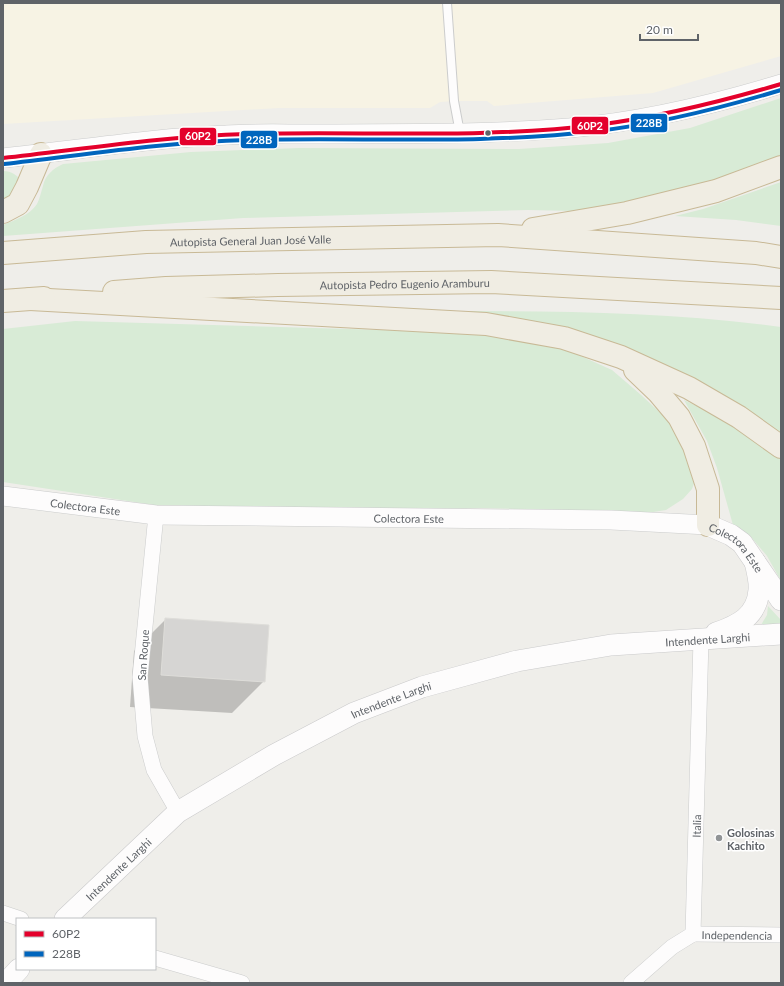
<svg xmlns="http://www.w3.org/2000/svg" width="784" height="986" font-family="Lato,sans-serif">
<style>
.commercial{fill:#f7f3e4}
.green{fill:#d8ebd6}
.shadow{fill:#0003}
.building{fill:#d6d5d3;stroke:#deddd9}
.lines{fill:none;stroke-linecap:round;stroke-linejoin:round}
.service-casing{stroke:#cbcccc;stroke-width:10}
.minor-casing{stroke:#cbcccc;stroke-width:16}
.tertiary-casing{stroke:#cbcccc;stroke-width:20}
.secondary-casing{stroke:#cacacb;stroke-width:22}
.motorway-casing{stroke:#c8b996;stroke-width:24}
.service{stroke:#fdfcfc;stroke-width:8}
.minor{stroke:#fdfcfc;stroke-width:15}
.tertiary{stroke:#fdfcfc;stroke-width:19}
.secondary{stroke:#fdfcfc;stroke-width:21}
.motorway{stroke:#f0ede3;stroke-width:22}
.bus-1-casing{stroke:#fff;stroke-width:7}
.bus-2-casing{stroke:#fff;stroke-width:7}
.bus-1{stroke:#e4002b;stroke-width:4}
.bus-2{stroke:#0065bd;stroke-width:4}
.bus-dot{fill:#5f6368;stroke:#fff;stroke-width:1.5}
.poi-dot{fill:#919496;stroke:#fff;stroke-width:1.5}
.labels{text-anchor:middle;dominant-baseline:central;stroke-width:3;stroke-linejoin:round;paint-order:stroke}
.street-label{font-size:11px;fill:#5f6368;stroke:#fff}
.poi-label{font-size:11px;font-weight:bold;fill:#5f6368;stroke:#fff;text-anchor:start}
.line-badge{stroke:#fff;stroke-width:1.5}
.badge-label{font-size:11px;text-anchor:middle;font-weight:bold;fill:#fff}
</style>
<rect width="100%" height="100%" fill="#efeeea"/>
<polygon class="commercial" points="3,3 781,3 781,56 653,93 494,106 487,101 454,101 440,102 430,108 279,108 3,124"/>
<g class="green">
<path d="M781 98V161L721 185 574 211 528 210 243 218 3 236V225C15 220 30 215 37 204 40 198 41 192 43 186 45 175 54 168 63 164L191 152 299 148 519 149 608 143 690 128Z"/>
<path d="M3 171C12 171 17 175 22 182L3 205Z"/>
<polygon points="781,182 781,226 736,220 675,216 703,209"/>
<path d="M438 311C552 311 667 311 781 327V435L739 406 702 383 636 356Z"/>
<polygon points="75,321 454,332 513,337 563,348 612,370 640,394 668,420 698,472 692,489 683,499 666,510 647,513 481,508 299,513 154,505 3,482 3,329"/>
<polygon points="684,400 722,418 781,459 781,581 767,556 751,537 733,525 717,468 707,441"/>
<polygon points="768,606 781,620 781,624 761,625 767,615"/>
</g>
<polygon class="shadow" points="166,619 264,681 232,713 130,707 134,651"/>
<polygon class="building" points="165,618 269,625 265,682 161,675"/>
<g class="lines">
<g class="service-casing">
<polyline id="service" points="447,3 454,101 460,133"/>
</g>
<g class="minor-casing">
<g id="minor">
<polyline points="156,515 140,677 145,736 154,770 178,812"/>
<polyline points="3,913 21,919"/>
<path id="s1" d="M693 934 701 639"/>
<path id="s2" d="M693 934 781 935"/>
<polyline points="155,958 242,983"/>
<polyline points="631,983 672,947 693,934"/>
</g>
</g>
<g class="tertiary-casing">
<g id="tertiary">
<path d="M3 158C77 150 152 138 226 135 254 133 282 134 309 134 396 133 483 135 569 128 641 122 712 105 781 84"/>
<path id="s3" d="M3 496 156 515 611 520 708 525"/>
</g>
</g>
<g class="secondary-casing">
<g id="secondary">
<path id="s4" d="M708 525 731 535 742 543 781 600"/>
<path d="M716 633C739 625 757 616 759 590 760 582 757 571 755 562"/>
<path id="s5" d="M65 919 178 812 274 755 354 713 422 687 517 661 611 645 781 634"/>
<polyline points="6,983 19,969"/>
</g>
</g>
<g class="motorway-casing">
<g id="motorway">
<polyline points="3,212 18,204 27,187 41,154"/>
<polyline points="533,229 627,213 716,191 781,167"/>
<path id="s6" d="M3 253 146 242 498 235 756 253 781 257"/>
<path id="s7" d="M114 292 166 288 278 285 491 282 781 298"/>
<polyline points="30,299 486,324 564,338 621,357 689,388 739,417 781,447"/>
<polyline points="3,301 44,298"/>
<polyline points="635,370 658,392 679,417 694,446 708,489 708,525"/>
</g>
</g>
<use href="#service" class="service"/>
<use href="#minor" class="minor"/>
<use href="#tertiary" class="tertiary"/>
<use href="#secondary" class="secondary"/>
<use href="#motorway" class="motorway"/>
<g class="bus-1-casing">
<path id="bus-1" d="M3 158C84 149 165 136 246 134 363 131 480 139 597 125 659 117 720 102 781 84"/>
</g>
<g class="bus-2-casing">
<path id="bus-2" d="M4 164C84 155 165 142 247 140 363 137 481 145 597 131 659 124 721 108 781 90"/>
</g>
<use href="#bus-1" class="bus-1"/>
<use href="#bus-2" class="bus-2"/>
</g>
<circle class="bus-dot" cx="488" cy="133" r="3.5"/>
<circle class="poi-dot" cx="719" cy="838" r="4"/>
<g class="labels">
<g class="street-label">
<text stroke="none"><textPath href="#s6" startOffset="248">Autopista General Juan José Valle</textPath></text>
<text stroke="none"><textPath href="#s7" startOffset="291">Autopista Pedro Eugenio Aramburu</textPath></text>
<text stroke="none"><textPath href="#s3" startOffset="83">Colectora Este</textPath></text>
<text stroke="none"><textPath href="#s3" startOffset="407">Colectora Este</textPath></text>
<text stroke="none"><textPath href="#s4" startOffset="37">Colectora Este</textPath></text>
<text stroke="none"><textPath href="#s5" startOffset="721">Intendente Larghi</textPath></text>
<text transform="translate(143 655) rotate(-86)">San Roque</text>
<text stroke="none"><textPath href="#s5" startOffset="397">Intendente Larghi</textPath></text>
<text stroke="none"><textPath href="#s1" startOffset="108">Italia</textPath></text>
<text stroke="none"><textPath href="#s5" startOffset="73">Intendente Larghi</textPath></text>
<text stroke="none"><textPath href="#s2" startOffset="44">Independencia</textPath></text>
</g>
<g class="poi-label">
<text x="727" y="832">Golosinas<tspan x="727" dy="13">Kachito</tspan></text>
</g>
</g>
<g class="line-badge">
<rect x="630" y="113" width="38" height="20" rx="4" fill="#0065bd"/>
<rect x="571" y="116" width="38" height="19" rx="4" fill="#e4002b"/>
<rect x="179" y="127" width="38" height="19" rx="4" fill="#e4002b"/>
<rect x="240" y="130" width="38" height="19" rx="4" fill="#0065bd"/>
</g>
<g class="badge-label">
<text x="649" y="127">228B</text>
<text x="590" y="130">60P2</text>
<text x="198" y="140">60P2</text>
<text x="259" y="144">228B</text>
</g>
<rect width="784" height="986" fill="none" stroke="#5f6368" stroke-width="8"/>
<rect x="16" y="918" width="140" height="52" fill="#ffffff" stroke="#bfc1c3"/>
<rect x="24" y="931" width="20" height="6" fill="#e4002b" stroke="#bfc1c3"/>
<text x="52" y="938" font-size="12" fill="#5f6368">60P2</text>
<rect x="24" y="951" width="20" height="6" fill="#0065bd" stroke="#bfc1c3"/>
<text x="52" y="958" font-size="12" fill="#5f6368">228B</text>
<path d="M640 34v6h58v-6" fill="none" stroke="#5f6368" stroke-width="2"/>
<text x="646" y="34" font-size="12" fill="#5f6368" stroke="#ffffff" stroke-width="3" paint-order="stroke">20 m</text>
</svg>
